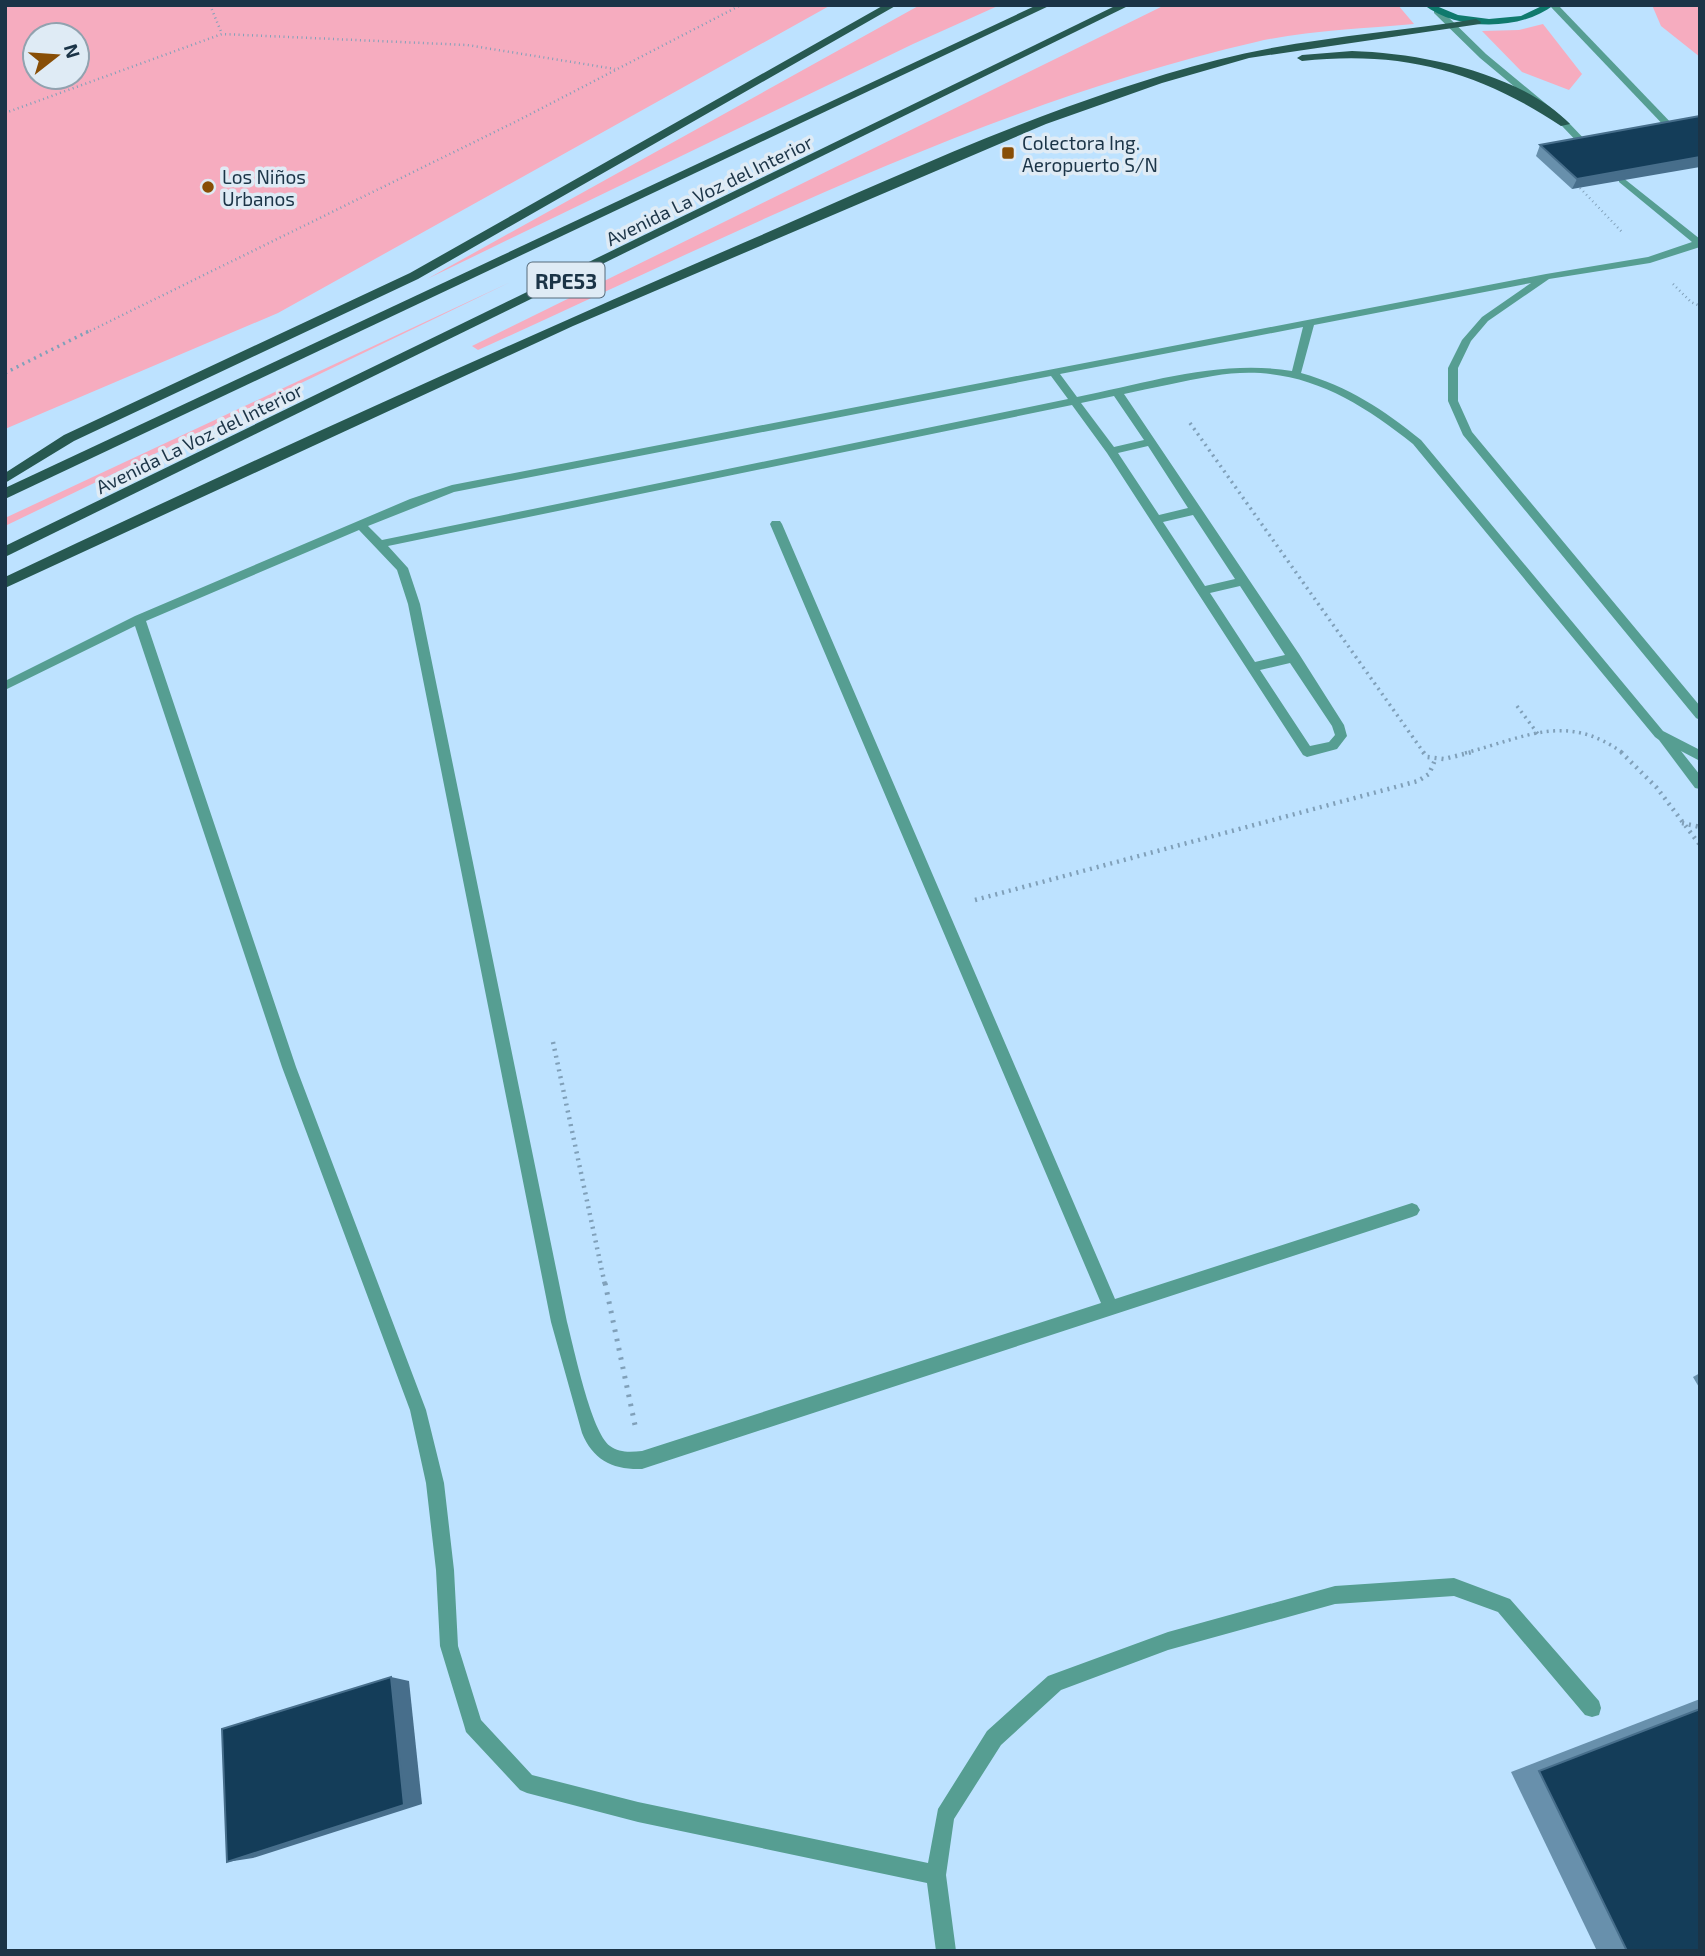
<svg xmlns="http://www.w3.org/2000/svg" width="1705" height="1956" font-family="'Exo 2',sans-serif">
<style>
.green{fill:#f6acbf;fill-rule:evenodd}
.lines{fill:none;stroke-linecap:round;stroke-linejoin:round}
.path-far3{stroke:#80a0b9;stroke-width:2.5;stroke-dasharray:1 3.5;stroke-linecap:butt}
.path-far2{stroke:#80a0b9;stroke-width:3.5;stroke-dasharray:2 4.5;stroke-linecap:butt}
.path-far1{stroke:#80a0b9;stroke-width:4.5;stroke-dasharray:2 5;stroke-linecap:butt}
.path{stroke:#80a0b9;stroke-width:5;stroke-dasharray:2.5 7;stroke-linecap:butt}
.lane{fill:#569e92;fill-rule:evenodd}
.street{fill:#569e92;fill-rule:evenodd}
.secondary{fill:#0f7a6d;fill-rule:evenodd}
.primary{fill:#275951;fill-rule:evenodd}
.wall{fill:#6890ac}
.shaded-wall{fill:#476e8b}
.building{fill:#143d59;stroke:#476e8b;stroke-width:2}
.poi-dot{fill:#884e06;stroke:#dfebf5;stroke-width:2.5}
.labels{text-anchor:middle;dominant-baseline:central;stroke-width:7;stroke-linejoin:round;paint-order:stroke}
.far-poi-label{font-size:19px;fill:#1b3447;stroke:#dfebf5;text-anchor:start}
.far-street-label{font-size:19px;fill:#1b3447;stroke:#dfebf5}
.shield{fill:#dfebf5;stroke:#566b7b;stroke-width:2}
.shield-label{font-size:21px;font-weight:bold;fill:#1b3447}
</style>
<rect width="100%" height="100%" fill="#bde2ff"/>
<g class="green">
<path d="M5 5H831L278 313 5 429ZM77 35V77H35V35Z"/>
<polygon points="920,5 1000,5 913,44 427,279"/>
<path d="M1165 5H1398L1414 24C1362 29 1307 30 1256 42 984 105 731 236 478 350L472 346Z"/>
<polygon points="1652,5 1700,5 1700,57 1661,26"/>
<polygon points="1543,24 1582,74 1569,90 1522,72 1482,31 1519,30"/>
<polygon points="519,278 5,526 5,518"/>
</g>
<g class="lines">
<g class="path-far3">
<polyline points="210,5 222,34"/>
<polyline points="5,113 222,34 467,45 615,69"/>
<polyline points="1580,188 1623,233"/>
<polyline points="1673,284 1691,302 1700,306"/>
<polyline points="86,333 517,121 741,5"/>
</g>
<g class="path-far2">
<polyline points="5,373 89,331"/>
<polyline points="1190,423 1424,753"/>
<polyline points="1517,706 1538,734"/>
<path d="M1465 753C1527 737 1566 712 1623 753"/>
</g>
<g class="path-far1">
<polyline points="1423,752 1427,757 1444,759 1472,752"/>
<polyline points="1621,752 1657,788 1700,845"/>
<polyline points="1682,823 1700,827"/>
<polyline points="975,900 1418,781 1429,774 1435,760"/>
<polyline points="553,1042 605,1285"/>
</g>
<polyline class="path" points="605,1283 635,1425"/>
<path class="lane" d="M1622 177 1700 239V247L1650 263 1549 279 1488 321 1471 341 1458 368V401L1472 432 1700 706V720L1696 718 1463 435 1448 401V368L1462 340 1482 317 1531 283 1314 325 1301 373C1348 386 1384 410 1421 440L1663 731 1700 750V761L1681 751 1700 775V789L1695 788 1659 740 1655 737 1413 444C1353 396 1293 362 1213 376 1183 381 1153 388 1124 394L1299 654 1344 725 1347 736 1337 749 1307 757 1303 755 1107 453 1072 405 388 546 408 568 420 604 567 1322C574 1348 591 1432 610 1446 619 1453 631 1452 642 1451L1101 1303 770 524 772 521H780L782 524 1115 1299 1412 1203 1417 1205 1420 1210 1417 1215 1412 1217 642 1469C613 1470 593 1460 582 1433L551 1322 408 604 397 570 359 530 146 621 296 1067 426 1410 444 1483 454 1570 458 1646 481 1720 532 1775 638 1802 928 1863 938 1809 987 1731 1048 1676 1168 1632 1335 1586 1454 1578 1510 1599 1599 1701 1601 1708 1599 1715 1592 1717 1585 1715 1498 1612 1454 1596 1335 1604 1168 1650 1061 1690 1001 1745 954 1819 946 1875 956 1951H936L927 1883 638 1822 527 1793 520 1790 466 1732 464 1725 440 1646 436 1570 426 1483 410 1410 282 1067 135 626 5 690V681L135 616 410 499 452 485 1546 274 1648 257 1692 242 1619 182V178ZM1303 327 1292 371C1220 359 1147 383 1077 397L1060 374ZM1051 376 1068 399 382 540 368 526 454 492ZM1114 396 1144 440 1114 447 1081 403ZM1148 446 1188 508 1159 515 1118 453ZM1193 515 1235 579 1205 586 1163 522ZM1240 586 1285 655 1255 662 1210 593ZM1290 663 1332 726 1335 735 1329 742 1310 746 1260 670Z"/>
<g class="street">
<polygon points="1549,5 1558,5 1676,128 1676,132 1670,132"/>
<polygon points="1434,9 1440,9 1486,54 1568,122 1589,144 1589,148 1583,148 1562,126 1480,58 1434,13"/>
</g>
<path class="secondary" d="M1424 5H1434L1458 15 1489 19 1521 16 1544 5H1554C1520 31 1458 31 1424 5Z"/>
<g class="primary">
<polygon points="884,5 897,5 418,279 74,441 5,483 5,473 64,435 410,273"/>
<polygon points="1037,5 1051,5 5,499 5,488"/>
<polygon points="1117,5 1130,5 5,557 5,546"/>
<path d="M1476 19 1481 22 1480 24 1249 58 1162 83 1046 124 573 326 5 588V577C250 461 496 350 743 243 898 176 1053 102 1217 60 1302 38 1390 33 1476 19Z"/>
<path d="M1352 51C1421 53 1520 73 1570 124L1561 126C1479 71 1401 50 1302 61L1297 58 1302 55Z"/>
</g>
</g>
<g class="wall">
<polygon points="1700,116 1572,189 1536,156 1540,145"/>
<polygon points="1700,1373 1700,1389 1693,1377"/>
<polygon points="1700,1699 1700,1951 1597,1951 1511,1772"/>
</g>
<g class="shaded-wall">
<polygon points="1700,157 1700,167 1572,189 1577,179"/>
<polygon points="391,1677 409,1681 422,1804 253,1858 227,1862"/>
</g>
<g class="building">
<polygon points="1700,116 1700,157 1577,179 1540,145"/>
<polygon points="391,1677 404,1805 227,1862 222,1729"/>
<polygon points="1700,1709 1700,1951 1627,1951 1539,1771"/>
</g>
<g class="poi-dot">
<rect x="1001" y="146" width="14" height="14" rx="3.5"/>
<circle cx="208" cy="187" r="7"/>
</g>
<g class="labels">
<g class="far-poi-label">
<text x="1022" y="142">Colectora Ing.<tspan x="1022" dy="22">Aeropuerto S/N</tspan></text>
<text x="222" y="176">Los Niños<tspan x="222" dy="22">Urbanos</tspan></text>
</g>
<g class="far-street-label">
<text transform="translate(709 190) rotate(-26)">Avenida La Voz del Interior</text>
<text transform="translate(199 438) rotate(-26)">Avenida La Voz del Interior</text>
</g>
<rect class="shield" x="527.5" y="262.5" width="77" height="35" rx="5"/>
<g class="shield-label">
<text x="566" y="280">RPE53</text>
</g>
</g>
<rect width="1705" height="1956" fill="none" stroke="#1b3447" stroke-width="14"/>
<g transform="translate(56 56) rotate(73)"><circle r="33" fill="#dfebf5" stroke="#91a2af" stroke-width="2"/>
<path d="M0-5L12 26L0 18L-12 26Z" fill="#884e06"/>
<text y="-10" font-size="19" font-weight="bold" text-anchor="middle" fill="#1b3447">N</text>
</g>
</svg>
